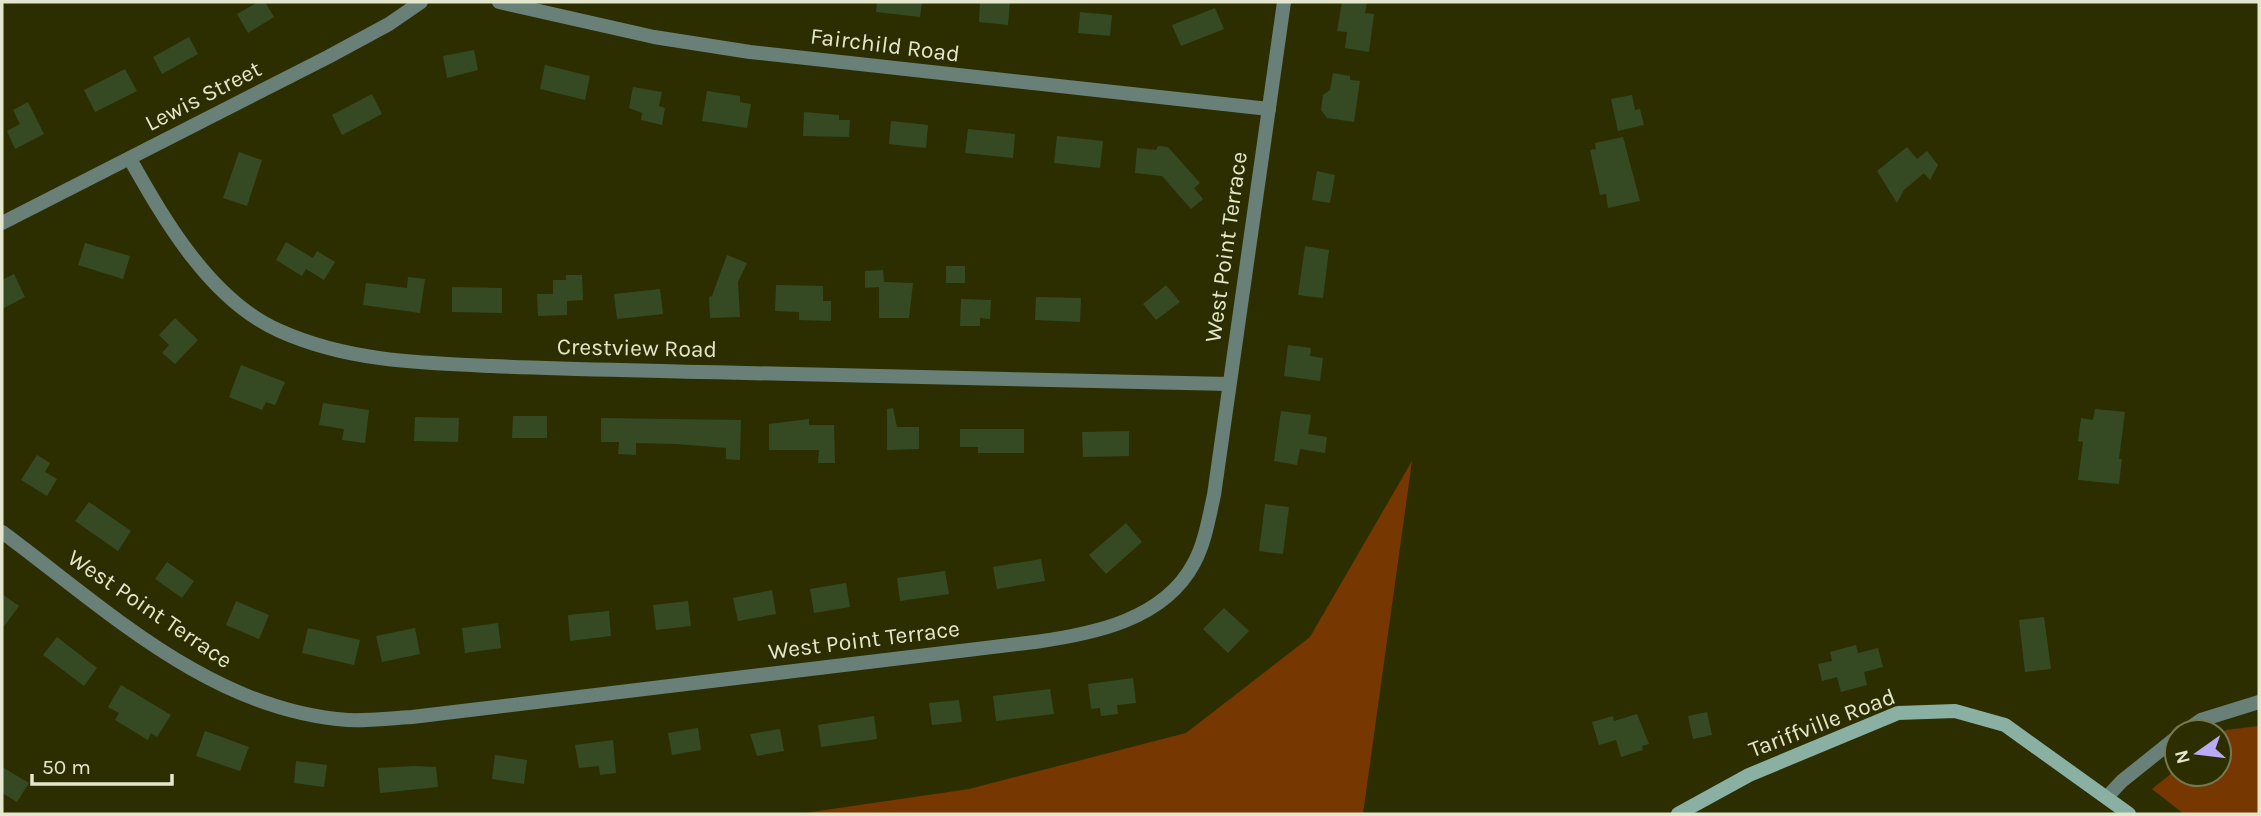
<svg xmlns="http://www.w3.org/2000/svg" width="2261" height="816" font-family="Karla,sans-serif">
<style>
.green{fill:#763701}
.building{fill:#354a23}
.lines{fill:none;stroke-linecap:round;stroke-linejoin:round}
.minor{stroke:#688078;stroke-width:14}
.tertiary{stroke:#688078;stroke-width:14}
.secondary{stroke:#8ab0a3;stroke-width:14}
.labels{text-anchor:middle;dominant-baseline:central;stroke-width:5;stroke-linejoin:round;paint-order:stroke}
.street-label{font-size:23px;fill:#e4e7ce;stroke:#2c2e00}
</style>
<rect width="100%" height="100%" fill="#2c2e00"/>
<g class="green">
<polygon points="1412,461 1363,814 798,814 969,789 1186,733 1310,637"/>
<polygon points="2259,726 2259,814 2184,814 2152,789 2177,769 2177,774 2219,774 2219,736 2226,730"/>
</g>
<g class="building">
<polygon points="258,2 265,2 274,17 248,33 237,14"/>
<polygon points="877,2 922,2 920,17 876,12"/>
<polygon points="980,2 1010,2 1008,25 979,22"/>
<polygon points="1342,2 1367,2 1365,13 1374,14 1369,52 1345,48 1347,32 1337,31"/>
<polygon points="1215,8 1224,29 1181,46 1172,25"/>
<polygon points="1080,12 1112,15 1110,36 1078,33"/>
<polygon points="189,37 198,54 162,74 153,57"/>
<polygon points="474,50 478,70 447,78 443,56"/>
<polygon points="545,65 590,76 585,100 540,89"/>
<polygon points="125,69 137,91 95,112 84,90"/>
<polygon points="1333,73 1350,76 1350,80 1360,81 1354,122 1327,118 1321,110 1323,95 1330,90"/>
<polygon points="633,87 662,92 659,106 665,108 662,125 641,120 642,113 629,108"/>
<polygon points="707,91 740,96 740,102 751,104 747,128 702,121"/>
<polygon points="372,94 382,114 342,135 332,115"/>
<polygon points="1632,95 1635,110 1640,109 1644,125 1618,131 1611,99"/>
<polygon points="28,102 44,134 15,149 7,131 20,124 13,110"/>
<polygon points="804,112 839,115 839,120 850,120 849,137 803,136"/>
<polygon points="891,121 928,125 926,148 889,144"/>
<polygon points="968,129 1015,134 1013,158 965,153"/>
<polygon points="1057,136 1103,141 1100,168 1054,163"/>
<polygon points="1623,137 1640,201 1608,208 1606,194 1600,195 1590,150 1596,149 1595,143"/>
<polygon points="1158,146 1168,147 1200,183 1194,188 1203,199 1191,209 1162,176 1135,173 1137,148 1156,150"/>
<polygon points="1907,147 1917,159 1927,151 1938,165 1930,180 1924,173 1904,190 1897,203 1877,171"/>
<polygon points="239,152 262,160 247,206 223,198"/>
<polygon points="1317,171 1335,175 1330,203 1312,200"/>
<polygon points="286,242 313,258 317,251 335,262 324,280 306,269 302,276 276,260"/>
<polygon points="85,243 130,256 123,279 78,265"/>
<polygon points="1305,246 1329,250 1323,298 1298,295"/>
<polygon points="727,255 747,263 738,282 740,317 710,318 709,297 712,296"/>
<rect x="946" y="266" width="19" height="17"/>
<polygon points="883,270 884,282 913,283 909,318 879,318 879,287 865,288 865,271"/>
<polygon points="14,274 25,297 2,309 2,280"/>
<polygon points="566,275 582,275 583,300 567,301 567,315 538,316 537,294 553,294 553,280 566,280"/>
<polygon points="408,277 425,279 420,313 363,305 366,283 407,288"/>
<polygon points="776,285 823,286 823,301 831,301 831,321 799,320 799,312 775,311"/>
<polygon points="1166,285 1180,302 1156,320 1143,304"/>
<polygon points="452,287 502,288 502,313 452,312"/>
<polygon points="660,289 663,314 617,319 614,294"/>
<polygon points="1036,297 1081,298 1080,322 1035,320"/>
<polygon points="961,299 991,300 990,319 980,318 980,326 960,326"/>
<polygon points="175,318 198,340 175,364 162,353 169,345 159,335"/>
<polygon points="1288,345 1311,348 1310,356 1323,358 1320,381 1284,376"/>
<polygon points="241,365 285,382 275,405 266,402 262,410 229,397"/>
<polygon points="323,403 369,410 365,443 342,440 344,429 319,425"/>
<polygon points="893,408 897,427 919,427 919,449 887,450 887,409"/>
<polygon points="2095,409 2125,412 2119,459 2122,459 2119,484 2078,480 2083,442 2078,441 2081,418 2093,420"/>
<polygon points="1281,411 1311,415 1308,434 1327,437 1325,453 1300,449 1297,465 1274,461"/>
<polygon points="513,416 547,416 547,438 512,438"/>
<polygon points="415,417 459,418 458,442 414,441"/>
<polygon points="601,418 741,420 740,460 726,459 726,448 676,444 636,443 636,455 618,454 619,442 601,442"/>
<polygon points="809,419 809,425 834,425 835,463 818,463 819,450 769,450 769,424"/>
<polygon points="960,429 1024,429 1024,453 978,453 978,447 960,447"/>
<polygon points="1129,431 1129,456 1083,457 1082,432"/>
<polygon points="37,455 50,463 45,472 57,479 47,496 21,480"/>
<polygon points="89,502 131,531 118,551 75,521"/>
<polygon points="1265,504 1289,507 1283,554 1259,551"/>
<polygon points="1126,523 1142,542 1106,574 1089,555"/>
<polygon points="1041,559 1045,581 997,589 993,567"/>
<polygon points="167,562 194,581 182,598 155,579"/>
<polygon points="945,571 949,594 900,601 897,578"/>
<polygon points="846,583 850,607 814,613 810,589"/>
<polygon points="772,590 776,614 738,621 733,598"/>
<polygon points="2,594 19,606 2,629"/>
<polygon points="236,601 269,615 259,639 226,625"/>
<polygon points="688,601 691,626 656,630 653,605"/>
<polygon points="1224,608 1249,631 1228,653 1203,629"/>
<polygon points="609,611 611,636 570,641 568,615"/>
<polygon points="2044,617 2051,669 2025,672 2019,620"/>
<polygon points="498,623 501,648 465,653 462,628"/>
<polygon points="308,628 360,640 354,665 302,653"/>
<polygon points="415,628 420,654 382,662 376,636"/>
<polygon points="57,637 97,668 84,686 43,655"/>
<polygon points="1856,645 1858,653 1878,648 1883,667 1864,672 1867,685 1841,692 1837,677 1822,681 1818,664 1832,661 1830,652"/>
<polygon points="1133,678 1136,703 1117,705 1118,714 1101,716 1100,708 1091,709 1088,684"/>
<polygon points="121,685 171,715 157,737 151,733 148,740 115,720 119,713 108,707"/>
<polygon points="1050,689 1054,714 996,721 993,696"/>
<polygon points="959,700 962,722 932,725 929,703"/>
<polygon points="1707,712 1712,735 1693,739 1688,716"/>
<polygon points="1637,714 1649,744 1642,746 1643,750 1621,757 1616,740 1599,745 1592,722 1613,716 1614,721"/>
<polygon points="874,716 877,739 821,747 818,725"/>
<polygon points="698,728 701,750 672,755 668,733"/>
<polygon points="780,729 784,751 757,756 750,734"/>
<polygon points="205,731 249,747 240,771 196,756"/>
<polygon points="613,740 616,773 600,775 599,766 579,768 575,745"/>
<polygon points="495,755 527,760 524,784 492,779"/>
<polygon points="296,761 327,765 324,787 294,783"/>
<polygon points="415,766 436,767 438,787 380,793 378,768"/>
<polygon points="2,767 29,783 17,802 2,793"/>
</g>
<g class="lines">
<g class="minor">
<polyline points="499,2 654,37 750,52 1269,109"/>
<path d="M130 159C165 221 211 301 280 331 347 361 419 363 491 366 560 369 629 370 699 372 876 375 1053 380 1229 384"/>
<polyline points="2,223 328,57 389,24 421,2"/>
<path d="M2 532C106 609 212 711 348 720 369 721 391 718 412 717L1035 642C1093 634 1164 620 1194 563 1205 543 1209 517 1214 495L1284 2"/>
</g>
<g class="tertiary">
<polyline points="2184,732 2201,720 2259,702"/>
<polyline points="2107,797 2122,781 2177,737"/>
</g>
<polyline class="secondary" points="1678,814 1749,775 1898,713 1955,711 2005,725 2129,814"/>
</g>
<g class="labels">
<g class="street-label">
<text transform="translate(885 45) rotate(7)">Fairchild Road</text>
<text transform="translate(203 96) rotate(-27)">Lewis Street</text>
<text transform="translate(1226 247) rotate(-82)">West Point Terrace</text>
<text transform="translate(637 348) rotate(1)">Crestview Road</text>
<text transform="translate(150 609) rotate(34)">West Point Terrace</text>
<text transform="translate(864 640) rotate(-7)">West Point Terrace</text>
<text transform="translate(1822 723) rotate(-21)">Tariffville Road</text>
</g>
</g>
<rect width="2261" height="816" fill="none" stroke="#e4e7ce" stroke-width="7"/>
<g transform="translate(2198 753) rotate(256)"><circle r="33" fill="#2c2e00" stroke="#767852" stroke-width="2"/>
<path d="M0-5L12 26L0 18L-12 26Z" fill="#b9abf7"/>
<text y="-10" font-size="19" font-weight="bold" text-anchor="middle" fill="#e4e7ce">N</text>
</g>
<path d="M32 774v10h140v-10" fill="none" stroke="#e4e7ce" stroke-width="3.5"/>
<text x="42" y="774" font-size="21" fill="#e4e7ce" stroke="#2c2e00" stroke-width="5" paint-order="stroke">50 m</text>
</svg>
